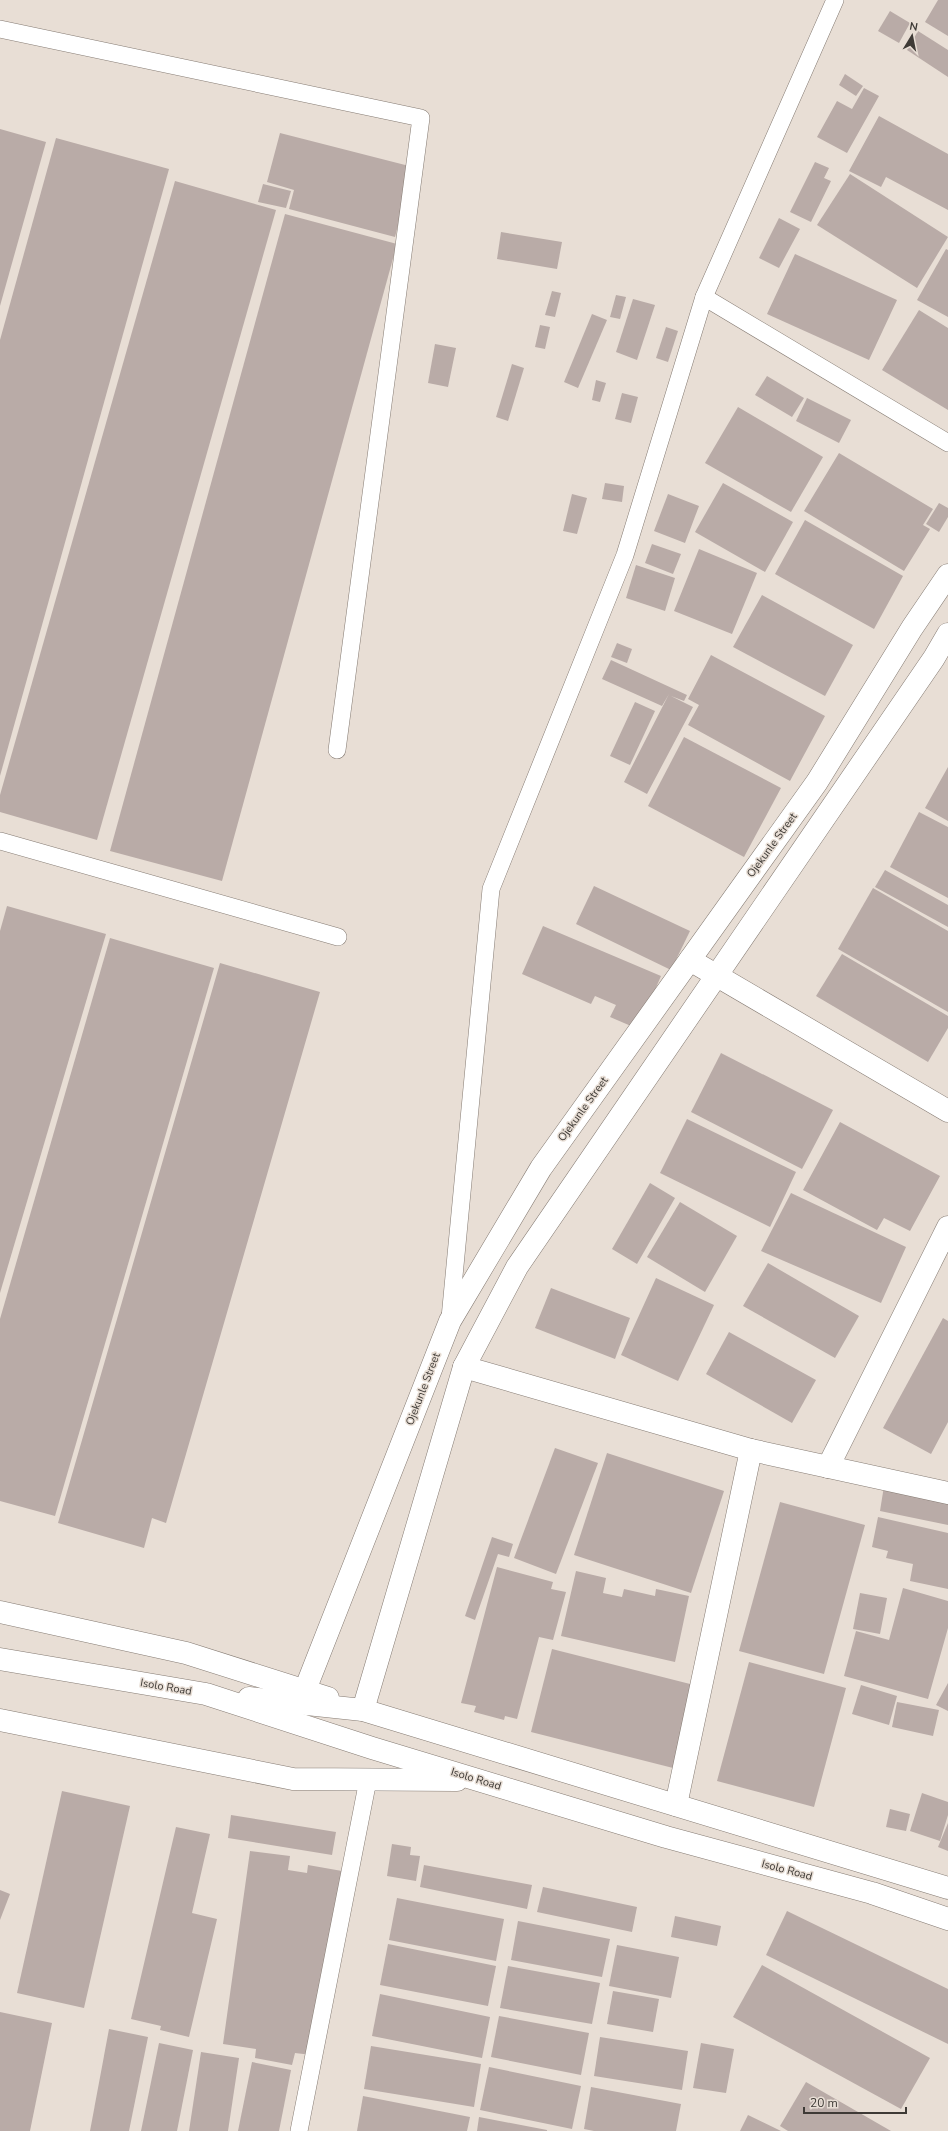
<svg xmlns="http://www.w3.org/2000/svg" width="948" height="2131" font-family="'Nunito Sans',sans-serif">
<style>
.building{fill:#b9aba7}
.lines{fill:none;stroke-linecap:round;stroke-linejoin:round}
.service-casing{stroke:#857b73;stroke-width:18}
.minor-casing{stroke:#857b73;stroke-width:23}
.tertiary-casing{stroke:#857b73;stroke-width:23}
.primary-casing{stroke:#857b73;stroke-width:23}
.service{stroke:#fff;stroke-width:17}
.minor{stroke:#fff;stroke-width:22}
.tertiary{stroke:#fff;stroke-width:22}
.primary{stroke:#fff;stroke-width:22}
.labels{text-anchor:middle;dominant-baseline:central;stroke-width:3;stroke-linejoin:round;paint-order:stroke}
.street-label{font-size:11px;fill:#3e3a36;stroke:#e8ded5}
</style>
<rect width="100%" height="100%" fill="#e8ded5"/>
<g class="building">
<polygon points="938,0 948,0 948,36 925,22"/>
<polygon points="890,11 910,23 899,43 878,31"/>
<polygon points="918,31 948,50 948,77 907,50"/>
<polygon points="845,74 863,86 856,96 839,85"/>
<polygon points="864,88 879,96 847,153 817,137 837,101 852,109"/>
<polygon points="879,116 948,154 948,210 886,177 881,187 849,171"/>
<polygon points="0,129 46,142 0,306"/>
<polygon points="280,133 413,167 395,237 289,209 294,190 267,182"/>
<polygon points="56,138 169,169 0,776 0,340"/>
<polygon points="815,162 829,168 824,178 831,181 811,222 790,212"/>
<polygon points="850,174 948,237 917,288 817,225"/>
<polygon points="175,181 276,210 97,840 0,812 0,795"/>
<polygon points="263,184 291,191 286,208 258,202"/>
<polygon points="285,214 397,244 222,881 110,851"/>
<polygon points="779,218 800,229 779,268 759,258"/>
<polygon points="501,232 562,242 557,269 497,259"/>
<polygon points="946,249 948,250 948,317 917,300"/>
<polygon points="795,254 897,300 869,360 767,314"/>
<polygon points="552,291 561,293 555,317 545,315"/>
<polygon points="616,295 626,297 620,319 610,317"/>
<polygon points="633,299 655,305 637,360 616,352"/>
<polygon points="919,310 948,328 948,410 882,370"/>
<polygon points="592,314 607,320 578,388 564,382"/>
<polygon points="540,325 550,327 545,349 535,347"/>
<polygon points="666,327 678,331 668,362 656,358"/>
<polygon points="435,344 456,348 448,387 428,383"/>
<polygon points="512,364 524,368 508,421 496,417"/>
<polygon points="767,376 804,398 792,417 755,395"/>
<polygon points="596,380 606,383 600,402 592,400"/>
<polygon points="622,393 638,397 631,423 615,419"/>
<polygon points="807,398 851,420 839,443 796,421"/>
<polygon points="738,407 823,457 791,512 705,463"/>
<polygon points="839,453 933,509 923,525 930,529 904,571 804,511"/>
<polygon points="605,483 624,486 622,502 602,499"/>
<polygon points="723,483 793,522 765,572 695,532"/>
<polygon points="572,494 587,498 577,534 563,531"/>
<polygon points="668,494 699,506 685,543 654,531"/>
<polygon points="939,503 948,508 948,517 939,532 926,524"/>
<polygon points="805,520 903,576 874,629 775,574"/>
<polygon points="652,544 681,554 673,574 645,563"/>
<polygon points="699,549 757,573 732,634 674,611"/>
<polygon points="636,565 675,578 665,611 626,598"/>
<polygon points="762,595 853,645 825,696 733,647"/>
<polygon points="617,643 632,649 627,663 611,657"/>
<polygon points="711,655 825,716 790,781 688,725 699,705 688,699"/>
<polygon points="611,660 687,695 684,701 671,696 693,707 647,794 624,782 669,694 662,706 602,679"/>
<polygon points="635,702 655,711 630,765 610,756"/>
<polygon points="684,737 781,788 744,857 648,806"/>
<polygon points="948,767 948,821 925,808"/>
<polygon points="919,812 948,827 948,898 890,867"/>
<polygon points="885,870 948,905 948,927 875,887"/>
<polygon points="594,886 690,931 671,970 576,924"/>
<polygon points="873,888 948,931 948,1012 838,949"/>
<polygon points="7,906 106,934 0,1293 0,931"/>
<polygon points="543,926 661,976 638,1029 610,1017 616,1005 595,996 591,1004 522,974"/>
<polygon points="110,938 214,968 55,1516 0,1501 0,1319"/>
<polygon points="842,954 948,1016 948,1028 928,1062 816,996"/>
<polygon points="220,963 320,992 166,1523 152,1518 144,1548 58,1523"/>
<polygon points="721,1053 833,1110 802,1169 691,1112"/>
<polygon points="687,1119 796,1172 770,1227 660,1173"/>
<polygon points="840,1122 940,1176 910,1231 884,1218 877,1230 803,1190"/>
<polygon points="650,1183 675,1198 637,1264 612,1249"/>
<polygon points="791,1193 906,1247 881,1303 761,1251"/>
<polygon points="680,1202 737,1236 705,1292 647,1257"/>
<polygon points="768,1263 859,1316 835,1358 743,1306"/>
<polygon points="656,1278 714,1305 678,1381 621,1355"/>
<polygon points="551,1288 630,1318 615,1359 535,1328"/>
<polygon points="943,1318 948,1321 948,1422 931,1454 883,1428"/>
<polygon points="729,1332 816,1380 792,1423 706,1374"/>
<polygon points="555,1448 598,1463 556,1574 514,1558"/>
<polygon points="607,1453 724,1491 691,1593 574,1555"/>
<polygon points="884,1486 948,1500 948,1525 880,1511"/>
<polygon points="780,1502 865,1525 824,1674 739,1651"/>
<polygon points="878,1517 948,1533 948,1589 910,1581 913,1564 886,1558 888,1551 872,1547"/>
<polygon points="492,1537 513,1544 509,1557 498,1554 475,1620 465,1616"/>
<polygon points="497,1567 553,1582 551,1589 566,1592 553,1640 539,1637 517,1719 505,1716 504,1720 474,1712 476,1706 461,1703"/>
<polygon points="576,1571 606,1578 603,1593 622,1597 624,1589 655,1596 656,1589 689,1596 675,1662 561,1636"/>
<polygon points="903,1588 948,1601 948,1628 928,1699 844,1676 856,1631 889,1640"/>
<polygon points="860,1593 887,1598 880,1634 853,1629"/>
<polygon points="552,1649 698,1686 677,1769 531,1732"/>
<polygon points="749,1662 846,1688 814,1807 717,1781"/>
<polygon points="948,1683 948,1711 936,1705"/>
<polygon points="861,1685 897,1696 889,1725 852,1714"/>
<polygon points="897,1702 939,1710 933,1736 892,1727"/>
<polygon points="62,1791 130,1806 84,2008 17,1993"/>
<polygon points="922,1793 948,1802 948,1815 940,1841 910,1831"/>
<polygon points="890,1809 910,1814 906,1831 886,1827"/>
<polygon points="231,1815 336,1832 332,1855 228,1838"/>
<polygon points="948,1823 948,1851 938,1847"/>
<polygon points="176,1827 210,1834 192,1913 217,1919 189,2037 160,2030 161,2026 131,2019"/>
<polygon points="392,1844 411,1847 410,1855 420,1856 416,1881 387,1876"/>
<polygon points="250,1851 290,1856 288,1870 307,1873 308,1865 342,1871 312,2055 295,2053 292,2065 255,2058 256,2049 223,2044"/>
<polygon points="424,1865 532,1885 527,1909 420,1887"/>
<polygon points="543,1887 637,1907 632,1932 537,1912"/>
<polygon points="0,1890 10,1894 0,1920"/>
<polygon points="397,1898 504,1919 496,1961 389,1940"/>
<polygon points="787,1911 948,1989 948,2044 766,1955"/>
<polygon points="675,1916 721,1926 717,1946 671,1937"/>
<polygon points="518,1921 610,1939 602,1977 511,1960"/>
<polygon points="388,1944 496,1966 488,2006 380,1985"/>
<polygon points="617,1945 679,1957 671,1998 609,1986"/>
<polygon points="762,1965 930,2058 901,2109 733,2017"/>
<polygon points="508,1966 600,1983 592,2024 500,2008"/>
<polygon points="613,1991 659,1999 653,2032 607,2024"/>
<polygon points="380,1994 490,2017 482,2058 372,2036"/>
<polygon points="0,2012 52,2023 30,2131 0,2131"/>
<polygon points="499,2016 589,2033 581,2075 491,2057"/>
<polygon points="109,2029 148,2037 129,2131 90,2131"/>
<polygon points="600,2037 688,2051 682,2090 594,2076"/>
<polygon points="159,2043 193,2050 177,2131 141,2131"/>
<polygon points="701,2043 734,2049 726,2093 693,2088"/>
<polygon points="371,2046 481,2064 474,2107 364,2089"/>
<polygon points="201,2052 239,2058 228,2131 189,2131"/>
<polygon points="252,2062 291,2070 279,2131 238,2131"/>
<polygon points="489,2067 581,2086 572,2129 480,2110"/>
<polygon points="806,2082 891,2131 788,2131 780,2126"/>
<polygon points="591,2087 681,2104 676,2131 594,2131 584,2129"/>
<polygon points="363,2096 470,2117 467,2131 357,2131"/>
<polygon points="748,2115 781,2131 740,2131"/>
<polygon points="479,2117 547,2130 547,2131 477,2131"/>
</g>
<g class="lines">
<g class="service-casing">
<g id="service">
<polyline points="0,29 421,118 337,750"/>
<polyline points="704,297 948,443"/>
<polyline points="0,841 338,937"/>
<polyline points="450,1318 491,889 625,555 704,297 835,0"/>
<polyline points="299,2131 368,1780"/>
</g>
</g>
<g class="minor-casing">
<g id="minor">
<polyline points="690,960 948,1111"/>
<polyline points="464,1367 751,1450 676,1805"/>
<polyline points="751,1450 948,1493"/>
<polyline points="828,1467 948,1227"/>
</g>
</g>
<g class="tertiary-casing">
<g id="tertiary">
<polyline points="305,1690 450,1321 541,1168 817,782 912,628 948,575"/>
<polyline points="363,1710 464,1367 517,1267 934,658 948,634"/>
</g>
</g>
<g class="primary-casing">
<g id="primary">
<polyline points="0,1612 186,1653 328,1698"/>
<polyline points="0,1659 206,1694 372,1748 666,1837 872,1893 948,1919"/>
<polyline points="249,1698 363,1710 948,1888"/>
<polyline points="0,1720 293,1779 457,1780"/>
</g>
</g>
<use href="#service" class="service"/>
<use href="#minor" class="minor"/>
<use href="#tertiary" class="tertiary"/>
<use href="#primary" class="primary"/>
</g>
<g class="labels">
<g class="street-label">
<text transform="translate(772 845) rotate(-54)">Ojekunle Street</text>
<text transform="translate(583 1109) rotate(-54)">Ojekunle Street</text>
<text transform="translate(423 1389) rotate(-69)">Ojekunle Street</text>
<text transform="translate(166 1687) rotate(10)">Isolo Road</text>
<text transform="translate(476 1779) rotate(17)">Isolo Road</text>
<text transform="translate(787 1870) rotate(15)">Isolo Road</text>
</g>
</g>
<g transform="translate(912 36) rotate(10)" stroke="#e8ded5" stroke-width="3" paint-order="stroke">
<path d="M0-3L7 15L0 10L-7 15Z" fill="#3e3a36"/>
<text y="-6" font-size="11" font-weight="bold" text-anchor="middle" fill="#3e3a36">N</text>
</g>
<path d="M804 2107v6h102v-6" fill="none" stroke="#3e3a36" stroke-width="2"/>
<text x="810" y="2107" font-size="12" fill="#3e3a36" stroke="#e8ded5" stroke-width="3" paint-order="stroke">20 m</text>
</svg>
